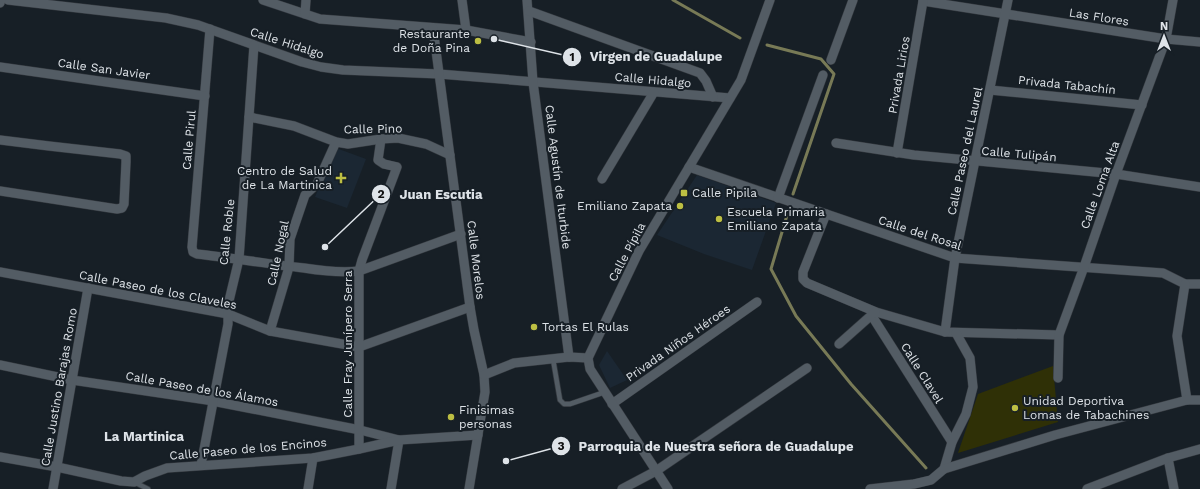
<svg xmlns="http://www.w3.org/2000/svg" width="1200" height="489" font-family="'Work Sans',sans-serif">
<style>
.built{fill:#1b2733}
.green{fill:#2f3006}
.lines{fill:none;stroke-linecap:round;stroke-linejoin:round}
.stream{stroke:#787a56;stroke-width:3}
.lane-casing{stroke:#34393f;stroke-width:6}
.street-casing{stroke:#34393f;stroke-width:10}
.lane{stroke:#535c64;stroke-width:4.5}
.street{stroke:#535c64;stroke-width:9}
.poi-dot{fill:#bdbf43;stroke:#171f26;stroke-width:1.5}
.labels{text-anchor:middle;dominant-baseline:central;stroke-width:4;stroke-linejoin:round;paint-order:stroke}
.street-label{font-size:12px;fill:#dee3e8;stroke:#171f26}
.poi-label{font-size:12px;fill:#dee3e8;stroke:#171f26;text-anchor:start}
.neighbourhood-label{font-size:13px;font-weight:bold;fill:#dee3e8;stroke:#171f26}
.leader{fill:none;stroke:#dee3e8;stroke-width:1.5}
.callout-dot{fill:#dee3e8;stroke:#171f26;stroke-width:1.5}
.mark-label{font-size:12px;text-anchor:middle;font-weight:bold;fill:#111}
.callout-label{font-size:13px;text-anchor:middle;font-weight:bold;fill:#dee3e8;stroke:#171f26;stroke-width:4;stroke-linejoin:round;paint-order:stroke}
</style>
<rect width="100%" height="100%" fill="#171f26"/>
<g class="built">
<polygon points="336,148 366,159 347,208 315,197"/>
<polygon points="697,175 776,203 752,270 704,254 657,235"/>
<polygon points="607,351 627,380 610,388 599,365"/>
</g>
<polygon class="green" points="1053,366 1058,422 958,453 978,394"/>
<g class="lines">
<g class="stream">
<polyline points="673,0 740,38"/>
<polyline points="767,45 821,59 834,74 793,194"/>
<polyline points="788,212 771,269 796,316 851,384 926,468"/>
</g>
<g class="lane-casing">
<g id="lane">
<polyline points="553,359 560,400 564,404 570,404 605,392"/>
<polyline points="134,482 148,489"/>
</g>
</g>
<g class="street-casing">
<g id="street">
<polyline points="8,0 166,18 198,25 302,62 321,67 343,70 439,74 730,98"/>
<polyline points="263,0 320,19 466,30 531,42"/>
<polyline points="462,0 466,30"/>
<polyline points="527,0 533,82 569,357"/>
<polyline points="923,1 1166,39 1200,42"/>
<polyline points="0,3 1,0"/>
<polyline points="529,11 700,73 706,81 713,97"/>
<polyline points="305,14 306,0"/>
<polyline points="433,28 470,307 474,330 484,375 485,392 469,489"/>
<path d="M210 29 192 247 193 252 197 254C233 258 268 264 304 268 323 271 340 273 359 271L461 234"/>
<polyline points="831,60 853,0"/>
<polyline points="0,67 205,96"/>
<polyline points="990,90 1142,105"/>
<polyline points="249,117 294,126 336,142 348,144 381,139 398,138 426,144 450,155"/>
<polyline points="0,140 49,146 120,154 126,156 126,162 124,204 122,208 117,209 0,191"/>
<polyline points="836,143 914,155 1116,174 1200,187"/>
<polyline points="897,153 923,1"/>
<polyline points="689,167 955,258 1163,273 1185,284 1200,284"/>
<polyline points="602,179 654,92"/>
<polyline points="778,198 823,75"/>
<polyline points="826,214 803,272 803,279 807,283 876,312 945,332 1059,335"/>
<polyline points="0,272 228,314 270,331 359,347 470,307"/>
<polyline points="1185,284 1177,336 1187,400"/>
<polyline points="872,316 952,442"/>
<polyline points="270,331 289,267 290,239 305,195 317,184 336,142"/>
<polyline points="945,332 955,258 1008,0"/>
<polyline points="839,344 875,312"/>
<polyline points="0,365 72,380 207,400 360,430 399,440 391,489"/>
<polyline points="484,375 514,363 569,357 588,358"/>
<polyline points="1058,378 1059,335 1084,267 1116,174 1166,39 1173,0"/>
<polyline points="612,404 757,302"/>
<polyline points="359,449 359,271 362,260 397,167 384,164 378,160 381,139"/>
<polyline points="0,457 57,467 121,481 134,482 145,476 167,468 313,458 359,449 399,440 478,435"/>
<polyline points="1168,458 1174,489"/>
<polyline points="201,465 228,324 228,305 239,259 254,45"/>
<polyline points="944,469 952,442 966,414 973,387 970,358 956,333"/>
<polyline points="53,489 88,288"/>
<polyline points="308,489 313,458"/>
<polyline points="622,489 656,471 807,368"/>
<polyline points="668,489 590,369 588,358 639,251 741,80 770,0"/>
<polyline points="870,489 914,484 931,480 944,469 1055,435 1187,400 1200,400"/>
<polyline points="1087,489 1168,458 1200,449"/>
</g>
</g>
<use href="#lane" class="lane"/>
<use href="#street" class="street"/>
</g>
<g class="poi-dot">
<circle cx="478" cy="41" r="4"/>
<path d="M339 172h4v4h4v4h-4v4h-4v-4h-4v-4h4z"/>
<rect x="680" y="189" width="8" height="8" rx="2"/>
<circle cx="680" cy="206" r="4"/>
<circle cx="719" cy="219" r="4"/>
<circle cx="534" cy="327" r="4"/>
<circle cx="1015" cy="408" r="4"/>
<circle cx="451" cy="417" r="4"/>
</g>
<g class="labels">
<g class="street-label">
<text transform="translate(1099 17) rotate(9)">Las Flores</text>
<text transform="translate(287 43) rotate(18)">Calle Hidalgo</text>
<text transform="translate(104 69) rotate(8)">Calle San Javier</text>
<text transform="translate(899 75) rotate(-80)">Privada Lirios</text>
<text transform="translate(653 80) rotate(5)">Calle Hidalgo</text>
<text transform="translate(1067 85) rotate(6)">Privada Tabachín</text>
<text transform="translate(373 129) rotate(-1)">Calle Pino</text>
<text transform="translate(189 140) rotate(-85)">Calle Pirul</text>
<text transform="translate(965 151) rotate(-78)">Calle Paseo del Laurel</text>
<text transform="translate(1019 154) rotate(5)">Calle Tulipán</text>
<text transform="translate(558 177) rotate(83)">Calle Agustín de Iturbide</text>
<text transform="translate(1100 185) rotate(-70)">Calle Loma Alta</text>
<text transform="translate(227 232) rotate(-84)">Calle Roble</text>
<text transform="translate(920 233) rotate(18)">Calle del Rosal</text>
<text transform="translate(627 252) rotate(-62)">Calle Pípila</text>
<text transform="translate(278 253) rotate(-78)">Calle Nogal</text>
<text transform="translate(476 260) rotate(83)">Calle Morelos</text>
<text transform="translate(158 290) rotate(11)">Calle Paseo de los Claveles</text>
<text transform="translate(678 343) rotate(-35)">Privada Niños Héroes</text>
<text transform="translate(348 344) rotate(-90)">Calle Fray Junípero Serra</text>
<text transform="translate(922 373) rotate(58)">Calle Clavel</text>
<text transform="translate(59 387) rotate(-80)">Calle Justino Barajas Romo</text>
<text transform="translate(202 389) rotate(10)">Calle Paseo de los Álamos</text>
<text transform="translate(248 449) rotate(-5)">Calle Paseo de los Encinos</text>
</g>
<g class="poi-label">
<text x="470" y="34" text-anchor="end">Restaurante<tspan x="470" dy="14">de Doña Pina</tspan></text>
<text x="332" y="171" text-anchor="end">Centro de Salud<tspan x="332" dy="14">de La Martinica</tspan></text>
<text x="692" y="193">Calle Pipila</text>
<text x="672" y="206" text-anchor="end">Emiliano Zapata</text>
<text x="727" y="212">Escuela Primaria<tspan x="727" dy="14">Emiliano Zapata</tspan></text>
<text x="542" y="327">Tortas El Rulas</text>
<text x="1023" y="401">Unidad Deportiva<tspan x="1023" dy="14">Lomas de Tabachines</tspan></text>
<text x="459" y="410">Finisimas<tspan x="459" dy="14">personas</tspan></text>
</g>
<g class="neighbourhood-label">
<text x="144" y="436">La Martinica</text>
</g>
</g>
<path class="leader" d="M494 39L572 57M325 247L381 194M506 461L561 446"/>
<g class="callout-dot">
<circle cx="494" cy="39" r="4"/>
<circle cx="325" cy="247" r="4"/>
<circle cx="506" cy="461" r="4"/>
<circle cx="572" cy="57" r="10"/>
<circle cx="381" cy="194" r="10"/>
<circle cx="561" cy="446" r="10"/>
</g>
<g class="mark-label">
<text x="572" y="61">1</text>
<text x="381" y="198">2</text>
<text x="561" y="450">3</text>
</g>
<g class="callout-label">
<text x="656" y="61">Virgen de Guadalupe</text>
<text x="441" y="199">Juan Escutia</text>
<text x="716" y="451">Parroquia de Nuestra señora de Guadalupe</text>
</g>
<g transform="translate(1164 36)" stroke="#171f26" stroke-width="3" paint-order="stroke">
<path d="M0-3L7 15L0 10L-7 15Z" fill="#dee3e8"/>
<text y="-6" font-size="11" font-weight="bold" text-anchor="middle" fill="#dee3e8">N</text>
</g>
</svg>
